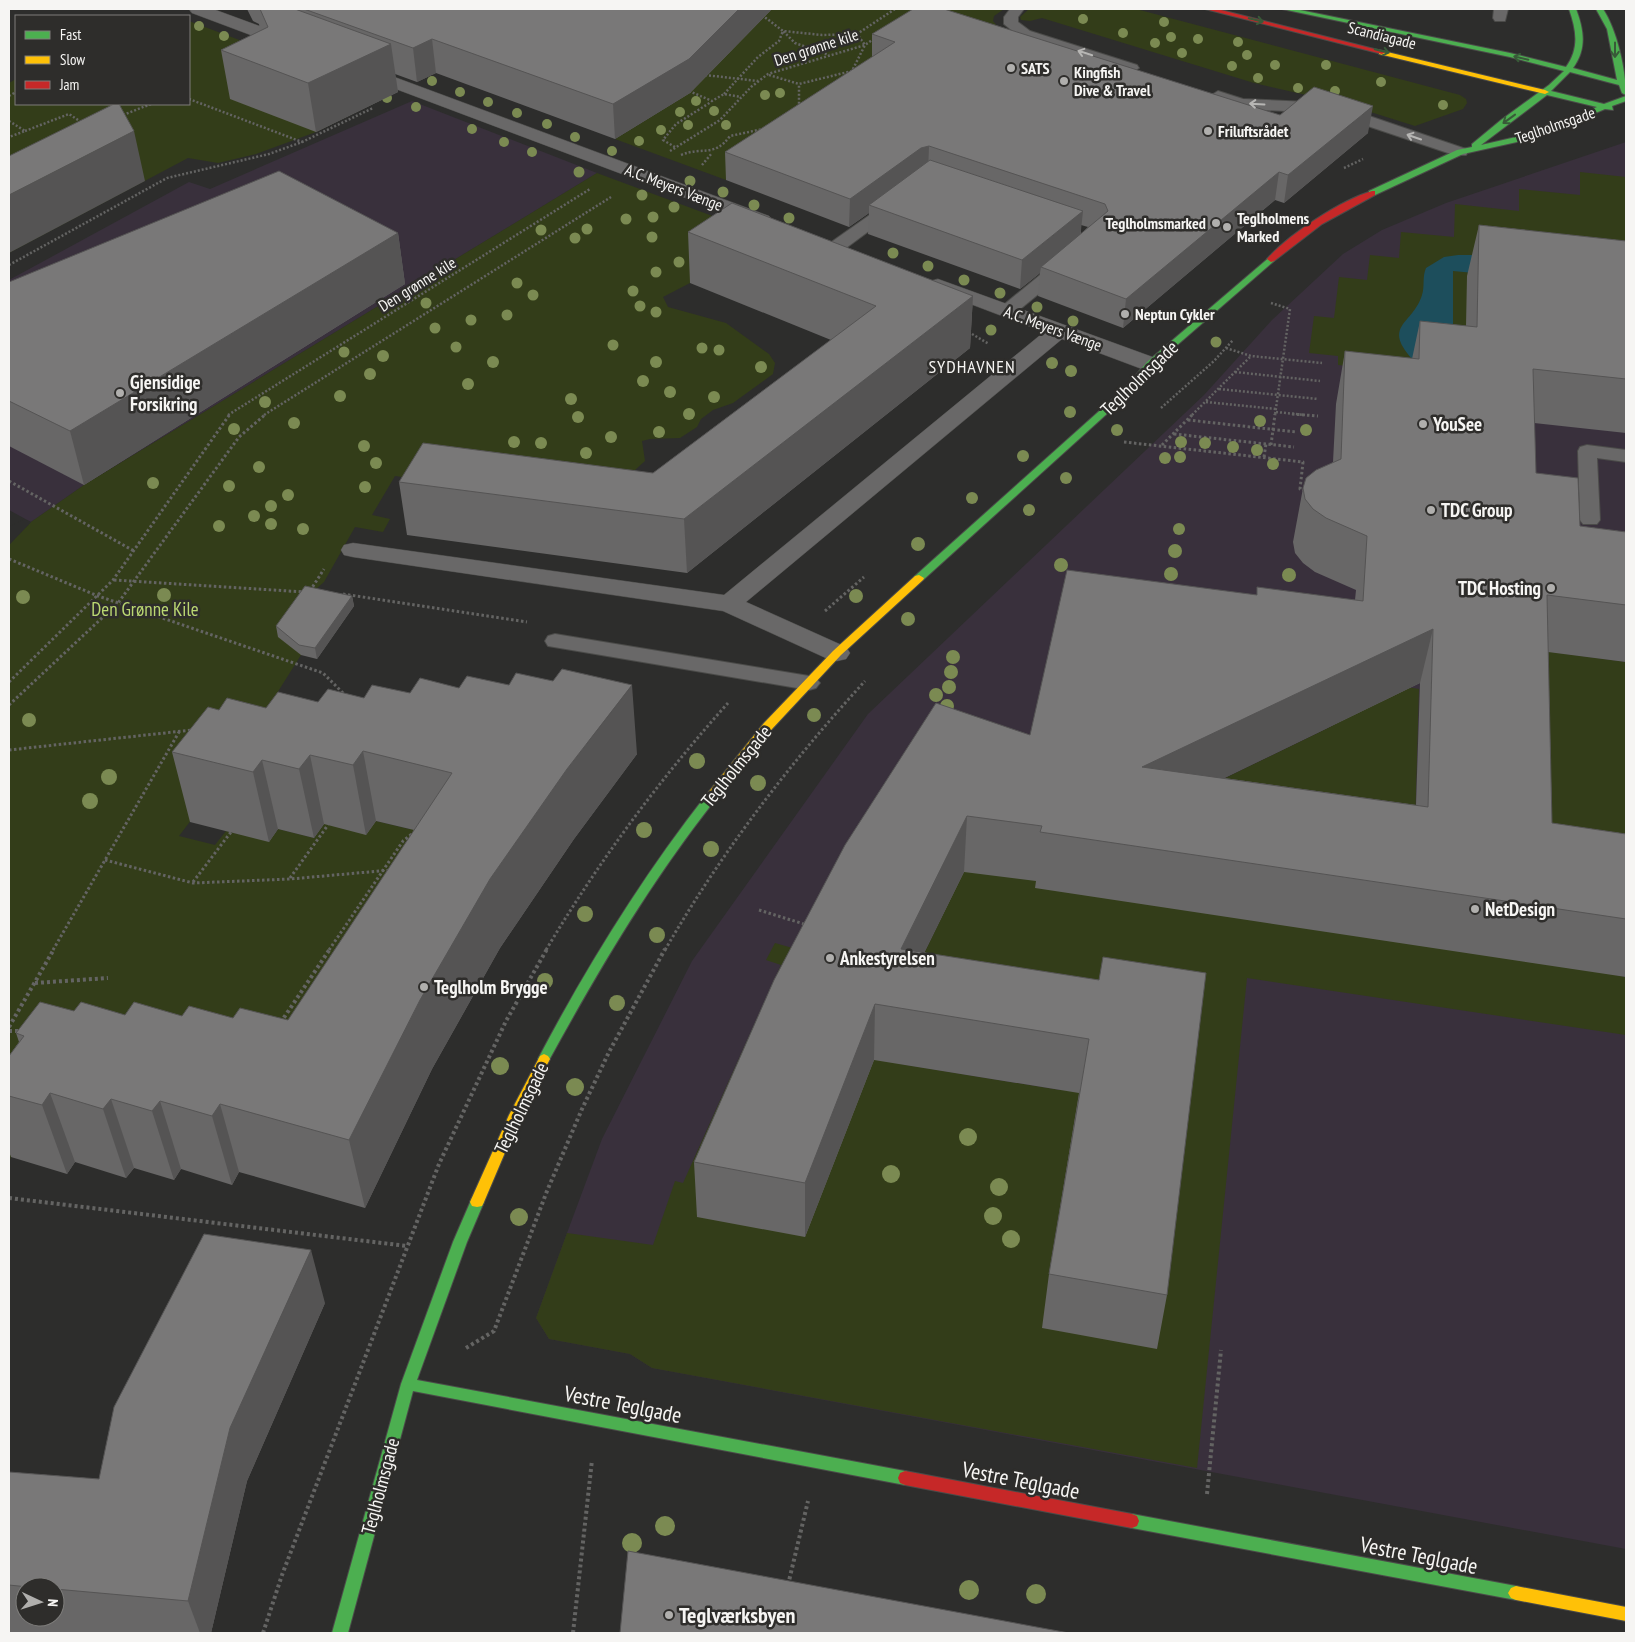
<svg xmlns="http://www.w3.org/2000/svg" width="1635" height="1642" font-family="'PT Sans Narrow',sans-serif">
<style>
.commercial{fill:#39303c}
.green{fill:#333d19}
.water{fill:#1d4e5c}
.pier{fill:#2d2d2c}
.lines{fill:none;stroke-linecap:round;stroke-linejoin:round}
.lane-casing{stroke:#4b4b49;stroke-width:2}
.street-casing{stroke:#4b4b49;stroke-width:1}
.fast-casing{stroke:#4b4b49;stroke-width:2}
.slow-casing{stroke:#4b4b49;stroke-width:2}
.jam-casing{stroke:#4b4b49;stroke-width:2}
.path-far2{stroke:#646463;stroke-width:2.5;stroke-dasharray:2 2;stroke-linecap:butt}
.path-far1{stroke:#646463;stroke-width:3;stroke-dasharray:2.5 2.5;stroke-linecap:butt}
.path{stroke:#646463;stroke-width:4;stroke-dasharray:3 3;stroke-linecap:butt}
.lane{fill:#696868;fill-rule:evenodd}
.street{fill:#696868;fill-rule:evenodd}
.fast{fill:#4caf50;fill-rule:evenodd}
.slow{fill:#ffc107;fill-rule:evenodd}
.jam{fill:#c62828;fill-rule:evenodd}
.tree{fill:#7b8a52}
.wall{fill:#686767;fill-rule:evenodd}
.shaded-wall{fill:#555454}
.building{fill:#797878;stroke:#555454;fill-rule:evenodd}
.oneway{stroke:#385a38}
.oneway2{stroke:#b7b6b4}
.poi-dot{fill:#b0afad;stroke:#2e2d2b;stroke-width:2}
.labels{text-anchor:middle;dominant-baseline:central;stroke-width:5;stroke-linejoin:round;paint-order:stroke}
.far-street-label{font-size:16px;fill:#f6f5f3;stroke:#2e2d2b}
.far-poi-label{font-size:16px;font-weight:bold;fill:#f6f5f3;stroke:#2e2d2b;text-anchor:start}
.far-quarter-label{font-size:18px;letter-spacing:1px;fill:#f6f5f3;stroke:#2e2d2b}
.street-label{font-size:19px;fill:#f6f5f3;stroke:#2e2d2b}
.poi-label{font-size:19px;font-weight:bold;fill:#f6f5f3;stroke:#2e2d2b;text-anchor:start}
.park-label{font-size:19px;fill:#bad772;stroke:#2e2d2b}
.near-street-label{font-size:22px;fill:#f6f5f3;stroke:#2e2d2b}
.near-poi-label{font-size:22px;font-weight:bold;fill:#f6f5f3;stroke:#2e2d2b;text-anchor:start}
</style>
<rect width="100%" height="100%" fill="#2d2d2c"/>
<g class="commercial">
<polygon points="412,101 597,173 84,485 31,522 9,510 9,280 189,182 210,189"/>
<polygon points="1626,142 1626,1549 652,1368 630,1354 549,1339 536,1318 567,1233 602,1139 692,961 868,714 1204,395 1272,320 1343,254 1382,230 1446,203"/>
</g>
<g class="green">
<polygon points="760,9 1004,9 994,16 993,21 1001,31 846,100 726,180 615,139 680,99"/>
<polygon points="1029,9 1136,9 1460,95 1466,99 1467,103 1463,109 1415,126 1345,104 1254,83 1042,18 1030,21 1021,20 1020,17"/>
<polygon points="189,21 389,96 316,132 256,154 218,163 188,158 9,253 9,83 16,79 16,104 189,104"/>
<polygon points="1580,172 1626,177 1626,327 1465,379 1338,365 1338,356 1309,353 1314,316 1334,318 1339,277 1367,280 1370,255 1399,258 1401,232 1454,237 1455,204 1519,211 1519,189 1580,195"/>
<polygon points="597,173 750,230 690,283 663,297 668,307 726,323 769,354 775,363 773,374 733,403 713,410 701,419 697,427 680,438 650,439 642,441 645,461 635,470 417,479 395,476 372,515 390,519 383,532 355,527 324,582 307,597 301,655 225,776 179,836 215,845 226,831 269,841 278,829 314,838 324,824 376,821 409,829 470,829 346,1023 11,1157 9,1162 9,545 31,522 84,485"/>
<polygon points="1507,646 1626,662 1626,892 1535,879"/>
<polygon points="1400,686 1419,689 1414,862 1188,796 1330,727"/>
<polygon points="1022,855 1626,977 1626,1035 1247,978 1197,1468 652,1368 630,1354 549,1339 536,1318 567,1233 653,1245 675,1181 683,1183 781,965 766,960 775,943 817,955 901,1064 1060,1090 1085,1073 1157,1349 1195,1045 894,1015 966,867"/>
</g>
<path class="water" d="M1458 255H1474L1516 277 1453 271V335L1415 362C1380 325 1413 325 1422 295 1425 286 1422 277 1426 268L1444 257Z"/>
<polygon class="pier" points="24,519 31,522 9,545 9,527"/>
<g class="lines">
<g class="lane-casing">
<g id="lane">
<polygon points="1010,9 1024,9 1018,17 1018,22 1030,31 1137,65 1139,68 1132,72 1127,71 1020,37 1004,24 1004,17"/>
<polygon points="1494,9 1508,9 1505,21 1495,21 1493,18"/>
<polygon points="1218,91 1243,99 1331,103 1466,149 1468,152 1466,155 1454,155 1329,113 1241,109 1213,99 1210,96"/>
<polygon points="894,200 902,205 900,208 842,251 830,251 828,247 830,243 888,202"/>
<polygon points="1063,260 1069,261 1071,265 1069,269 1013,315 1001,315 998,311 1001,307 1057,261"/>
<polygon points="1587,445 1626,450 1626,462 1597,458 1600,520 1597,524 1583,524 1580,520 1578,451 1580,447"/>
<polygon points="555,634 809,676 816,678 820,683 816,688 809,690 548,646 545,641 548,636"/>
</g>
</g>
<g class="street-casing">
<g id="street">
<polygon points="189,9 213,9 300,41 303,45 300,49 288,49 192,13"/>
<polygon points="362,65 769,216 772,220 769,224 762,226 755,224 356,74 353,70 356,66"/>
<polygon points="938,279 1158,359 1161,364 1158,369 1150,371 1142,369 1062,339 746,602 846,647 850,653 846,659 837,661 828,659 723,611 353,557 344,555 341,550 344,545 353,543 724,595 1044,332 931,289 928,285 931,281"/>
</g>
</g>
<g class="fast-casing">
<g id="fast">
<path d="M1282 9H1295L1510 53 1566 67C1580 48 1576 29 1569 9H1576C1584 30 1587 49 1573 68L1617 80 1607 29 1596 9H1603C1617 30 1626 71 1626 95L1622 93 1619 85 1570 72 1551 91 1604 104 1626 96V101L1612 106 1613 110 1605 109 1539 137 1463 154 1375 195H1369V191L1457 150 1472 147V144L1501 120 1549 85 1564 71 1510 57ZM1547 95 1597 107 1534 133 1481 145Z"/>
<polygon points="1271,256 1275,259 1274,261 1153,366 1131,392 923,580 915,580 914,578 915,576 1125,388 1147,362"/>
<path d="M711 793 717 797 715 800C649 884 599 969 548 1062H540L538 1059C587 966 642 877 707 794Z"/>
<polygon points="477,1197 482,1198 484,1202 467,1242 417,1380 905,1471 910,1473 912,1478 910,1483 905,1485 413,1391 348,1633 332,1633 401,1384 453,1242 472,1198"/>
<polygon points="1132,1514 1516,1586 1521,1588 1524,1593 1521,1598 1516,1600 1132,1528 1127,1526 1125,1521 1127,1516"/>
</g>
</g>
<g class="slow-casing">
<g id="slow">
<polygon points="1379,50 1545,90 1549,92 1545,94 1379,54"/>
<polygon points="919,575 924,578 923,580 841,655 772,729 715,800 707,800 705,797 707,794 764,723 833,651 915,576"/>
<polygon points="544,1054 548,1056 550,1059 521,1115 484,1202 482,1206 477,1207 472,1206 470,1202 509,1115 540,1056"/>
<polygon points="1516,1586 1626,1607 1626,1621 1516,1600 1511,1598 1508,1593 1511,1588"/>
</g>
</g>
<g class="jam-casing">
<g id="jam">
<polygon points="1205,9 1217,9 1386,52 1382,54"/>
<path d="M1372 191H1375V195L1322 224 1274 261 1271 262 1267 259C1288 235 1341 200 1372 191Z"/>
<polygon points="905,1471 1132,1514 1137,1516 1139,1521 1137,1526 1132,1528 905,1485 900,1483 898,1478 900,1473"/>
</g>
</g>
<g class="path-far2">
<polyline points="762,15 783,31 822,35 857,34 895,9"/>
<polyline points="705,75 758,81"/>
<polyline points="769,75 799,84 852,71 865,45 857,34"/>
<polyline points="689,91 712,101 724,94 741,97"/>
<polyline points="724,94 758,57 779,41 783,31 795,43 829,55"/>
<polyline points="9,96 16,92"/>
<polyline points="189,99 302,142"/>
<polyline points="797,107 799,105 799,84"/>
<polyline points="123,115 151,104"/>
<polyline points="9,121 25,131 9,137"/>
<polyline points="25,131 69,114 81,122"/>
<polyline points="675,147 663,140 676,124 711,102"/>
<polyline points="670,151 720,120 751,87 768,74 865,45 875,38"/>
<path d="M681 155C702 146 714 158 730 136L763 129"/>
<polyline points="702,165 712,153"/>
<polyline points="1344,168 1363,159"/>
<polyline points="1255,212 1268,217"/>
<polyline points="9,265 167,178 269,154 302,142 373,108"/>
<polyline points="1271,303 1290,309 1275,415"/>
<polyline points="972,334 989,344"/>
<polyline points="1226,348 1251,356 1322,363"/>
<polyline points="1235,372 1320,381"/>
<polyline points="1219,389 1318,399"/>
<polyline points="1206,402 1276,409"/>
<polyline points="1161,408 1214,361 1233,340"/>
<polyline points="1276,412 1305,415"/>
<polyline points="228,415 590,189"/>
<polyline points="264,415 611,197"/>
<polyline points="1192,415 1251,356"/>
</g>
<g class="path-far1">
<polyline points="1292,414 1318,416"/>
<polyline points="1188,420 1296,432"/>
<polyline points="1174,434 1294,447"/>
<polyline points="1124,442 1303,462 1300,489 1306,490"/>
<polyline points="1162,445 1193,414"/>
<polyline points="1271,445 1275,414"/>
<polyline points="1264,457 1266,444"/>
<polyline points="9,481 134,551"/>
<polyline points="9,559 98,596 323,673 344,694"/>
<polyline points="114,580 305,592"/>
<polyline points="310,591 324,569"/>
<polyline points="343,594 527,622"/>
<polyline points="825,611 864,577"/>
<polyline points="9,682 113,580 230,414"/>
<polyline points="9,705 118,603 239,437 266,414"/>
<polyline points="9,750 192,730"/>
<polyline points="105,860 193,883 290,879 391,870"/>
<polyline points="290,878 328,825"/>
<polyline points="193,882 231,832"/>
<polyline points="759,910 807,925"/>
<polyline points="53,950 179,732"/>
<polyline points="329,950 403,841 413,833"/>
<path d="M546 950C599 861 659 780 728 703"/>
<path d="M665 950C721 853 789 764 865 681"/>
</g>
<g class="path">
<polyline points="35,983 108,978"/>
<polyline points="279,1021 283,1019 330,949"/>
<polyline points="9,1027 54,949"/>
<polyline points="9,1031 21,1031"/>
<polyline points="9,1198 407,1246"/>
<polyline points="466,1348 494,1331 547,1191 582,1109 609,1052 665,949"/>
<polyline points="1207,1494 1221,1350"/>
<polyline points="788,1585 808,1501"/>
<polyline points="263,1633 282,1575 439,1164 506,1021 547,949"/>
<polyline points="573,1633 592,1460"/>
</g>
<use href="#lane" class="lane"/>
<use href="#street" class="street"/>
<use href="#fast" class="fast"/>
<use href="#slow" class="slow"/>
<use href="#jam" class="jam"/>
</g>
<g class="tree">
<circle cx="1083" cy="19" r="5"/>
<circle cx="1164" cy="22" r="5"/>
<circle cx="199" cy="26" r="5"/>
<circle cx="1123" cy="33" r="5"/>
<circle cx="224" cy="36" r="5"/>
<circle cx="1171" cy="37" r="5"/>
<circle cx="1198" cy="39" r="5"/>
<circle cx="1238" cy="42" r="5"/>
<circle cx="1155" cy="43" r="5"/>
<circle cx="1182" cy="53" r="5"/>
<circle cx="1247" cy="55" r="5"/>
<circle cx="1275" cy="65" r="5"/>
<circle cx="1326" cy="65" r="5"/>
<circle cx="1232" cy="66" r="5"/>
<circle cx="1258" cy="78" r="5"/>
<circle cx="432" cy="81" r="5"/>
<circle cx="1381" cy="82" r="5"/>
<circle cx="1298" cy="88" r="5"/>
<circle cx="1335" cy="91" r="5"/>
<circle cx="460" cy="92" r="5"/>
<circle cx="780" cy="93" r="5"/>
<circle cx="765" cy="95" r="5"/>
<circle cx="387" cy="98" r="5"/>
<circle cx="696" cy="101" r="5"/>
<circle cx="488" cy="102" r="5"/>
<circle cx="1443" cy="105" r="5"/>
<circle cx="416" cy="107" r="5"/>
<circle cx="714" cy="111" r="5"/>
<circle cx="680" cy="112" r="5"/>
<circle cx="517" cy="113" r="5"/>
<circle cx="547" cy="124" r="5"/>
<circle cx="688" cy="125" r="5"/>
<circle cx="726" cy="125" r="5"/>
<circle cx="472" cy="129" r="5"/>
<circle cx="661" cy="130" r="5"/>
<circle cx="575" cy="137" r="5"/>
<circle cx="639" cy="141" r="5"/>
<circle cx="504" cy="142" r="5"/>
<circle cx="612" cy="151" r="5"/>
<circle cx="532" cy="152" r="5"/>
<circle cx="579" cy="172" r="5.5"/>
<circle cx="690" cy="181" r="5.5"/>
<circle cx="723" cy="192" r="5.5"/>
<circle cx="642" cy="195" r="5.5"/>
<circle cx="754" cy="205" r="5.5"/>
<circle cx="674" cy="207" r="5.5"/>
<circle cx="653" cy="217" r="5.5"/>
<circle cx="789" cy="218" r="5.5"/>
<circle cx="626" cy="219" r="5.5"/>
<circle cx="587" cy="229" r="5.5"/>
<circle cx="541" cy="230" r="5.5"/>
<circle cx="652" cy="237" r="5.5"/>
<circle cx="575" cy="238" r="5.5"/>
<circle cx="893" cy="253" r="5.5"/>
<circle cx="679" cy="262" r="5.5"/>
<circle cx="928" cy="266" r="5.5"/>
<circle cx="656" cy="272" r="5.5"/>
<circle cx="964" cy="280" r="5.5"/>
<circle cx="517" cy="283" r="5.5"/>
<circle cx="633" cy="291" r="5.5"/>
<circle cx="1000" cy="293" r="5.5"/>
<circle cx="533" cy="295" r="5.5"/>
<circle cx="426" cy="303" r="5.5"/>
<circle cx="640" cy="306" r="5.5"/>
<circle cx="1037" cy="307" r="5.5"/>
<circle cx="656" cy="312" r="5.5"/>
<circle cx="507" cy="315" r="5.5"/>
<circle cx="471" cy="320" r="5.5"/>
<circle cx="1073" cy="321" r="5.5"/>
<circle cx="435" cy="328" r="5.5"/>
<circle cx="991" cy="330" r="5.5"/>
<circle cx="1216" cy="342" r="5.5"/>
<circle cx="613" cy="345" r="5.5"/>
<circle cx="456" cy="347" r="5.5"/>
<circle cx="702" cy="348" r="5.5"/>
<circle cx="719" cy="350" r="5.5"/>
<circle cx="344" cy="352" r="5.5"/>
<circle cx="383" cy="356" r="6"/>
<circle cx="493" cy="362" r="6"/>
<circle cx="656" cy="362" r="6"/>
<circle cx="1052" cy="363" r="6"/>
<circle cx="761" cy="367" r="6"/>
<circle cx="1071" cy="371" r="6"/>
<circle cx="370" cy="374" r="6"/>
<circle cx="643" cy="381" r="6"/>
<circle cx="468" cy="384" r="6"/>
<circle cx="670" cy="392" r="6"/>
<circle cx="340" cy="396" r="6"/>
<circle cx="714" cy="397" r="6"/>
<circle cx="571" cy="399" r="6"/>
<circle cx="265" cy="402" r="6"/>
<circle cx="1070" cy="412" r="6"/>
<circle cx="689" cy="414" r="6"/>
<circle cx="578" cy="417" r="6"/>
<circle cx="1260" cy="421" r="6"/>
<circle cx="294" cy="423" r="6"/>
<circle cx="234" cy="429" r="6"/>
<circle cx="1117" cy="430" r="6"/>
<circle cx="1306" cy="430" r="6"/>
<circle cx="659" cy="432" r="6"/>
<circle cx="611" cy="437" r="6"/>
<circle cx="514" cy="442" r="6"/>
<circle cx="1181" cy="442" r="6"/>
<circle cx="541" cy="443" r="6"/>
<circle cx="1205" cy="443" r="6"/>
<circle cx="364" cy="446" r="6"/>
<circle cx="1233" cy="447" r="6"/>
<circle cx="1257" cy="450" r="6"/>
<circle cx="586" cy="453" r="6"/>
<circle cx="1023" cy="456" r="6"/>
<circle cx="1180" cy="457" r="6"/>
<circle cx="1165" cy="458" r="6"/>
<circle cx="376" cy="463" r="6"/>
<circle cx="1273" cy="464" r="6"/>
<circle cx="259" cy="467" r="6"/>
<circle cx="1066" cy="478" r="6"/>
<circle cx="153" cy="483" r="6"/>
<circle cx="229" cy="486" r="6"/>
<circle cx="365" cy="487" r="6"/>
<circle cx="288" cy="495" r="6"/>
<circle cx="972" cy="498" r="6"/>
<circle cx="271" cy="506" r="6"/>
<circle cx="1029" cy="510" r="6"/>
<circle cx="254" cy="516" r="6"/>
<circle cx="271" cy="524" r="6"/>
<circle cx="219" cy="526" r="6"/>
<circle cx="303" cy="529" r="6"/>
<circle cx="1179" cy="529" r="6"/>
<circle cx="918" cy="544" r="7"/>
<circle cx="1175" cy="551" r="7"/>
<circle cx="1061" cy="565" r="7"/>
<circle cx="1171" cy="574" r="7"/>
<circle cx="1289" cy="575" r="7"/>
<circle cx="164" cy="595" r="7"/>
<circle cx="856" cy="596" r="7"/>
<circle cx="23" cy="597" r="7"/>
<circle cx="908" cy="619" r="7"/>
<circle cx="953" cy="657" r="7"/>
<circle cx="951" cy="672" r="7"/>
<circle cx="949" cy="687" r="7"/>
<circle cx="936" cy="695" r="7"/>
<circle cx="947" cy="706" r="7"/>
<circle cx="814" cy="715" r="7"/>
<circle cx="29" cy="720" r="7"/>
<circle cx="697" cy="761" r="8"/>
<circle cx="109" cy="777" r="8"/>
<circle cx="758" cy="783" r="8"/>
<circle cx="90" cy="801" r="8"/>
<circle cx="644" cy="830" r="8"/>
<circle cx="711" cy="849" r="8"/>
<circle cx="585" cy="914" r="8"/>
<circle cx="657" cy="935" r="8"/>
<circle cx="545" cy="981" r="8"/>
<circle cx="617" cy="1003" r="8"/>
<circle cx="500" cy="1066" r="9"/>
<circle cx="575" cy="1087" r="9"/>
<circle cx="968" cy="1137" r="9"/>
<circle cx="891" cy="1174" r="9"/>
<circle cx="999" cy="1187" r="9"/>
<circle cx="993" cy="1216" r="9"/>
<circle cx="519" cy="1217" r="9"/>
<circle cx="1011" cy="1239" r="9"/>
<circle cx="665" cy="1526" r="10"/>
<circle cx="632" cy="1543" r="10"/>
<circle cx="969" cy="1590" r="10"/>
<circle cx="1036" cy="1594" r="10"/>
</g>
<g class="wall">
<polygon points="247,9 772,9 690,93 615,139 436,73 417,82 395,74 398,92 316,132 230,99 221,50 260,31 259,24 253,21"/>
<path d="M872 34 1280 115 1368 133 1284 203 1275 200 1123 328 1038 296 1040 273 1020 289 868 234 869 213 849 227 726 180 725 152 872 57ZM1081 225 1088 227 1081 234Z"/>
<path d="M1479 225 1626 241V433L1534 423 1536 473 1580 526 1626 532V662L1548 652 1552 823 1626 834V977L1035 888 1036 881 964 872 924 953 1099 980 1167 1295 1157 1349 1042 1328 1049 1274 1079 1093 874 1060 805 1237 697 1217 694 1162 1030 735 1256 595 1355 600 1356 590 1315 572 1303 563 1295 553 1293 542 1303 488 1333 462 1336 404 1345 351 1412 359 1420 321 1466 326 1467 276ZM1420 683 1416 805 1224 778Z"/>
<polygon points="688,232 973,296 970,348 687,573 407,535 399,482 653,473 831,340 690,283"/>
<polygon points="398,233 405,284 84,485 9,446 9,282"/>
<polygon points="352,596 354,606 317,659 301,655 278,637 276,626"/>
<polygon points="364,698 637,754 574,839 500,948 432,1069 365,1208 239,1172 232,1185 181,1169 174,1180 134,1168 126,1178 75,1162 67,1174 11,1157 9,1152 9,1056 19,1042 16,1033 74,1011 125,1015 182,1016 288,1020 414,830 376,821 366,835 324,824 314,838 278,829 269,842 190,822 172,752 219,710 266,708"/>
<path d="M325 1303 247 1481 211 1633H9V1472L99 1479ZM25 1587H55V1617H25Z"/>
</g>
<g class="shaded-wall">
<polygon points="739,9 772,9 690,93 615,139 613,104"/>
<polygon points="432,39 436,73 417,82 413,48"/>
<polygon points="391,44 398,92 316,132 308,83"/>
<polygon points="1373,106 1368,133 1284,203 1288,175"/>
<polygon points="134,131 145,181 9,253 9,195"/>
<polygon points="929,146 928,173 869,205 869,213 849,227 850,199 921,148"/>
<polygon points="1279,172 1275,200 1123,328 1126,299"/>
<polygon points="1083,211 1080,240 1041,267 1040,273 1020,289 1022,260"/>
<polygon points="398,233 405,284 84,485 70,431"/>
<polygon points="973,296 970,348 687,573 684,519"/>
<polygon points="352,596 354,606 317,659 315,648"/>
<polygon points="1433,629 1420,683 1134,822 1142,767"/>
<polygon points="632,685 637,754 574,839 500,948 432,1069 365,1208 349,1140 420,1000 490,879 567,769"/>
<polygon points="363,751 376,821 366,835 353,765"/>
<polygon points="310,755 324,824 314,838 299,769"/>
<polygon points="262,760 278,829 269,842 253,772"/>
<polygon points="967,816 964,872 899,1004 901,949"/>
<polygon points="875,1004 874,1060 805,1237 805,1183"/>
<polygon points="50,1093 75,1162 67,1174 42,1105"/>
<polygon points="111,1099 134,1168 126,1178 103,1109"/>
<polygon points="160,1101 181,1169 174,1180 152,1111"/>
<polygon points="220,1104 239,1172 232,1185 212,1116"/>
<polygon points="311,1250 325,1303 247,1481 211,1633 200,1633 188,1601 230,1428"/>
</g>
<g class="building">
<polygon points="260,9 295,9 391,44 308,83 221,50 268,27"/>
<polygon points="304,9 739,9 689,59 613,104 432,39 413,48"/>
<polygon points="913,9 944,9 1280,115 1314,87 1373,106 1288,175 1279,172 1126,299 1041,267 1108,211 1105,204 929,146 921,148 850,199 725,152 895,42 872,34"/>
<polygon points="114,104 119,104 134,131 9,195 9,156"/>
<polygon points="930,160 1083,211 1022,260 869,205"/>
<polygon points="279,171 398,233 70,431 9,401 9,282"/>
<polygon points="732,203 973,296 684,519 399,482 423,443 653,473 876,306 688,232"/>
<path d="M1479 225 1626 241V379L1533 369 1536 473 1578 478 1580 526 1626 532V605L1547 595 1552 823 1626 834V919L1040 832 1042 826 967 816 901 949 1099 980 1103 957 1206 973 1167 1295 1049 1274 1089 1039 875 1004 805 1183 694 1162 774 980 845 845 936 703 1030 735 1067 570 1257 595V587L1363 601 1367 536 1326 518 1313 509 1305 499 1303 488 1306 478 1316 470 1341 459 1345 351 1419 359 1420 321 1477 327ZM1433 629 1428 807 1142 767Z"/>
<polygon points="305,586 352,596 315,648 299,645 276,626"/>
<polygon points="562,669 632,685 567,769 490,879 420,1000 349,1140 220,1104 212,1116 160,1101 152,1111 111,1099 103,1109 50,1093 42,1105 9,1096 9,1056 24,1036 16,1033 40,1002 74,1011 81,1002 125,1015 134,1002 182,1016 189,1006 233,1018 240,1008 288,1020 452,773 363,751 353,765 310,755 299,769 262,760 253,772 172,752 208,707 219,710 227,698 266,708 278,692 318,702 328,689 364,698 372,685 410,693 420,678 459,688 467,676 509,685 516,673 553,681"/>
<polygon points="204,1234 311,1250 230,1428 188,1601 55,1589 55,1587 28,1587 9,1585 9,1472 99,1479 114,1407"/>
<polygon points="628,1551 1069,1633 620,1633"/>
</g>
<defs><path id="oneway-shaft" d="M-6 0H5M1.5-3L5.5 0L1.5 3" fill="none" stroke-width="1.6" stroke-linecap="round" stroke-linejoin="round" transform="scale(1.25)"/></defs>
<g class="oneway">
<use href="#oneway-shaft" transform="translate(1256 20) rotate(14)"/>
<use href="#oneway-shaft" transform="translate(1615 50) rotate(90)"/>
<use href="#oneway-shaft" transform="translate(1382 51) rotate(14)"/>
<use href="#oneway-shaft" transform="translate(1521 58) rotate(-167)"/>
<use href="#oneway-shaft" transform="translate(1509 119) rotate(144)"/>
</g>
<g class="oneway2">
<use href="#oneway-shaft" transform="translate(1085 53) rotate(-162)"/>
<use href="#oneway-shaft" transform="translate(1257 104) rotate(-177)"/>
<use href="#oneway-shaft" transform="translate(1414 137) rotate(-161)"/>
</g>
<g class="poi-dot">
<circle cx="1011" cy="68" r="5"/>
<circle cx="1064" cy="81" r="5"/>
<circle cx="1208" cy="131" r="5"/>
<circle cx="1216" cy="223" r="5"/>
<circle cx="1227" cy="227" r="5"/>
<circle cx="1125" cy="314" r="5"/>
<circle cx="120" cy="393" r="5"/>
<circle cx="1423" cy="424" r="5"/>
<circle cx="1431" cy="510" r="5"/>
<circle cx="1551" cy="588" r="5"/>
<circle cx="1475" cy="909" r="5"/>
<circle cx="830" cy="958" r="5"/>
<circle cx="424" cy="987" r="5"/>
<circle cx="669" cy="1615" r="5"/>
</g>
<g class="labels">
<g class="far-street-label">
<text transform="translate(1382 35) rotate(14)">Scandiagade</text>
<text transform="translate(816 47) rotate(-18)">Den grønne kile</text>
<text transform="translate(1555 125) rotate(-19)">Teglholmsgade</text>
<text transform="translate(674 187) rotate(21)">A.C. Meyers Vænge</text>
<text transform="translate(417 284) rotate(-32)">Den grønne kile</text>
<text transform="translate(1053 328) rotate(20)">A.C. Meyers Vænge</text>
</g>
<g class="far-poi-label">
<text x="1021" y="68">SATS</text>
<text x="1074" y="72">Kingfish<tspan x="1074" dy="18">Dive &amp; Travel</tspan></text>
<text x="1218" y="131">Friluftsrådet</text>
<text x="1237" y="218">Teglholmens<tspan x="1237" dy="18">Marked</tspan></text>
<text x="1206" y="223" text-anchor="end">Teglholmsmarked</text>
<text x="1135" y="314">Neptun Cykler</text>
</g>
<g class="far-quarter-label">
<text x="972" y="366">SYDHAVNEN</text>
</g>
<g class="street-label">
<text transform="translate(1139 378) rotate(-44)">Teglholmsgade</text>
<text transform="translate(736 766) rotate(-51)">Teglholmsgade</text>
<text transform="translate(521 1108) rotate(-64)">Teglholmsgade</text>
<text transform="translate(380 1486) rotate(-75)">Teglholmsgade</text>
</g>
<g class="poi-label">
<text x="130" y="382">Gjensidige<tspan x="130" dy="22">Forsikring</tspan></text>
<text x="1433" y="424">YouSee</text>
<text x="1441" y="510">TDC Group</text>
<text x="1541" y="588" text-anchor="end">TDC Hosting</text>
<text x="1485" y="909">NetDesign</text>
<text x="840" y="958">Ankestyrelsen</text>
<text x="434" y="987">Teglholm Brygge</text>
</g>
<g class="park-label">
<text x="145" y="609">Den Grønne Kile</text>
</g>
<g class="near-street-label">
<text transform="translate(623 1404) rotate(11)">Vestre Teglgade</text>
<text transform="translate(1021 1480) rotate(11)">Vestre Teglgade</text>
<text transform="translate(1419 1555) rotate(11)">Vestre Teglgade</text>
</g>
<g class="near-poi-label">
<text x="679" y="1615">Teglværksbyen</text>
</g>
</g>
<rect width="1635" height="1642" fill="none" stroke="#f6f5f3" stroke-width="20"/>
<rect x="15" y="15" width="175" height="90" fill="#2e2d2b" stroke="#7e7d7b"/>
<rect x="25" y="31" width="25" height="8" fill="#4caf50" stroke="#7e7d7b"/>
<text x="60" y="40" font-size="15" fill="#f6f5f3">Fast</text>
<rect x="25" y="56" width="25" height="8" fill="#ffc107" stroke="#7e7d7b"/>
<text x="60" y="65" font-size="15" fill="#f6f5f3">Slow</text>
<rect x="25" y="81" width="25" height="8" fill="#c62828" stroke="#7e7d7b"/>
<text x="60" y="90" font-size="15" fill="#f6f5f3">Jam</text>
<g transform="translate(40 1602) rotate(94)"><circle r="24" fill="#2e2d2b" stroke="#7e7d7b"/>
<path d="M0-4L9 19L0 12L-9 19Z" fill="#b0afad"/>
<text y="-8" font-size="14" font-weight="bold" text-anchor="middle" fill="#f6f5f3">N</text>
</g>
</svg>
